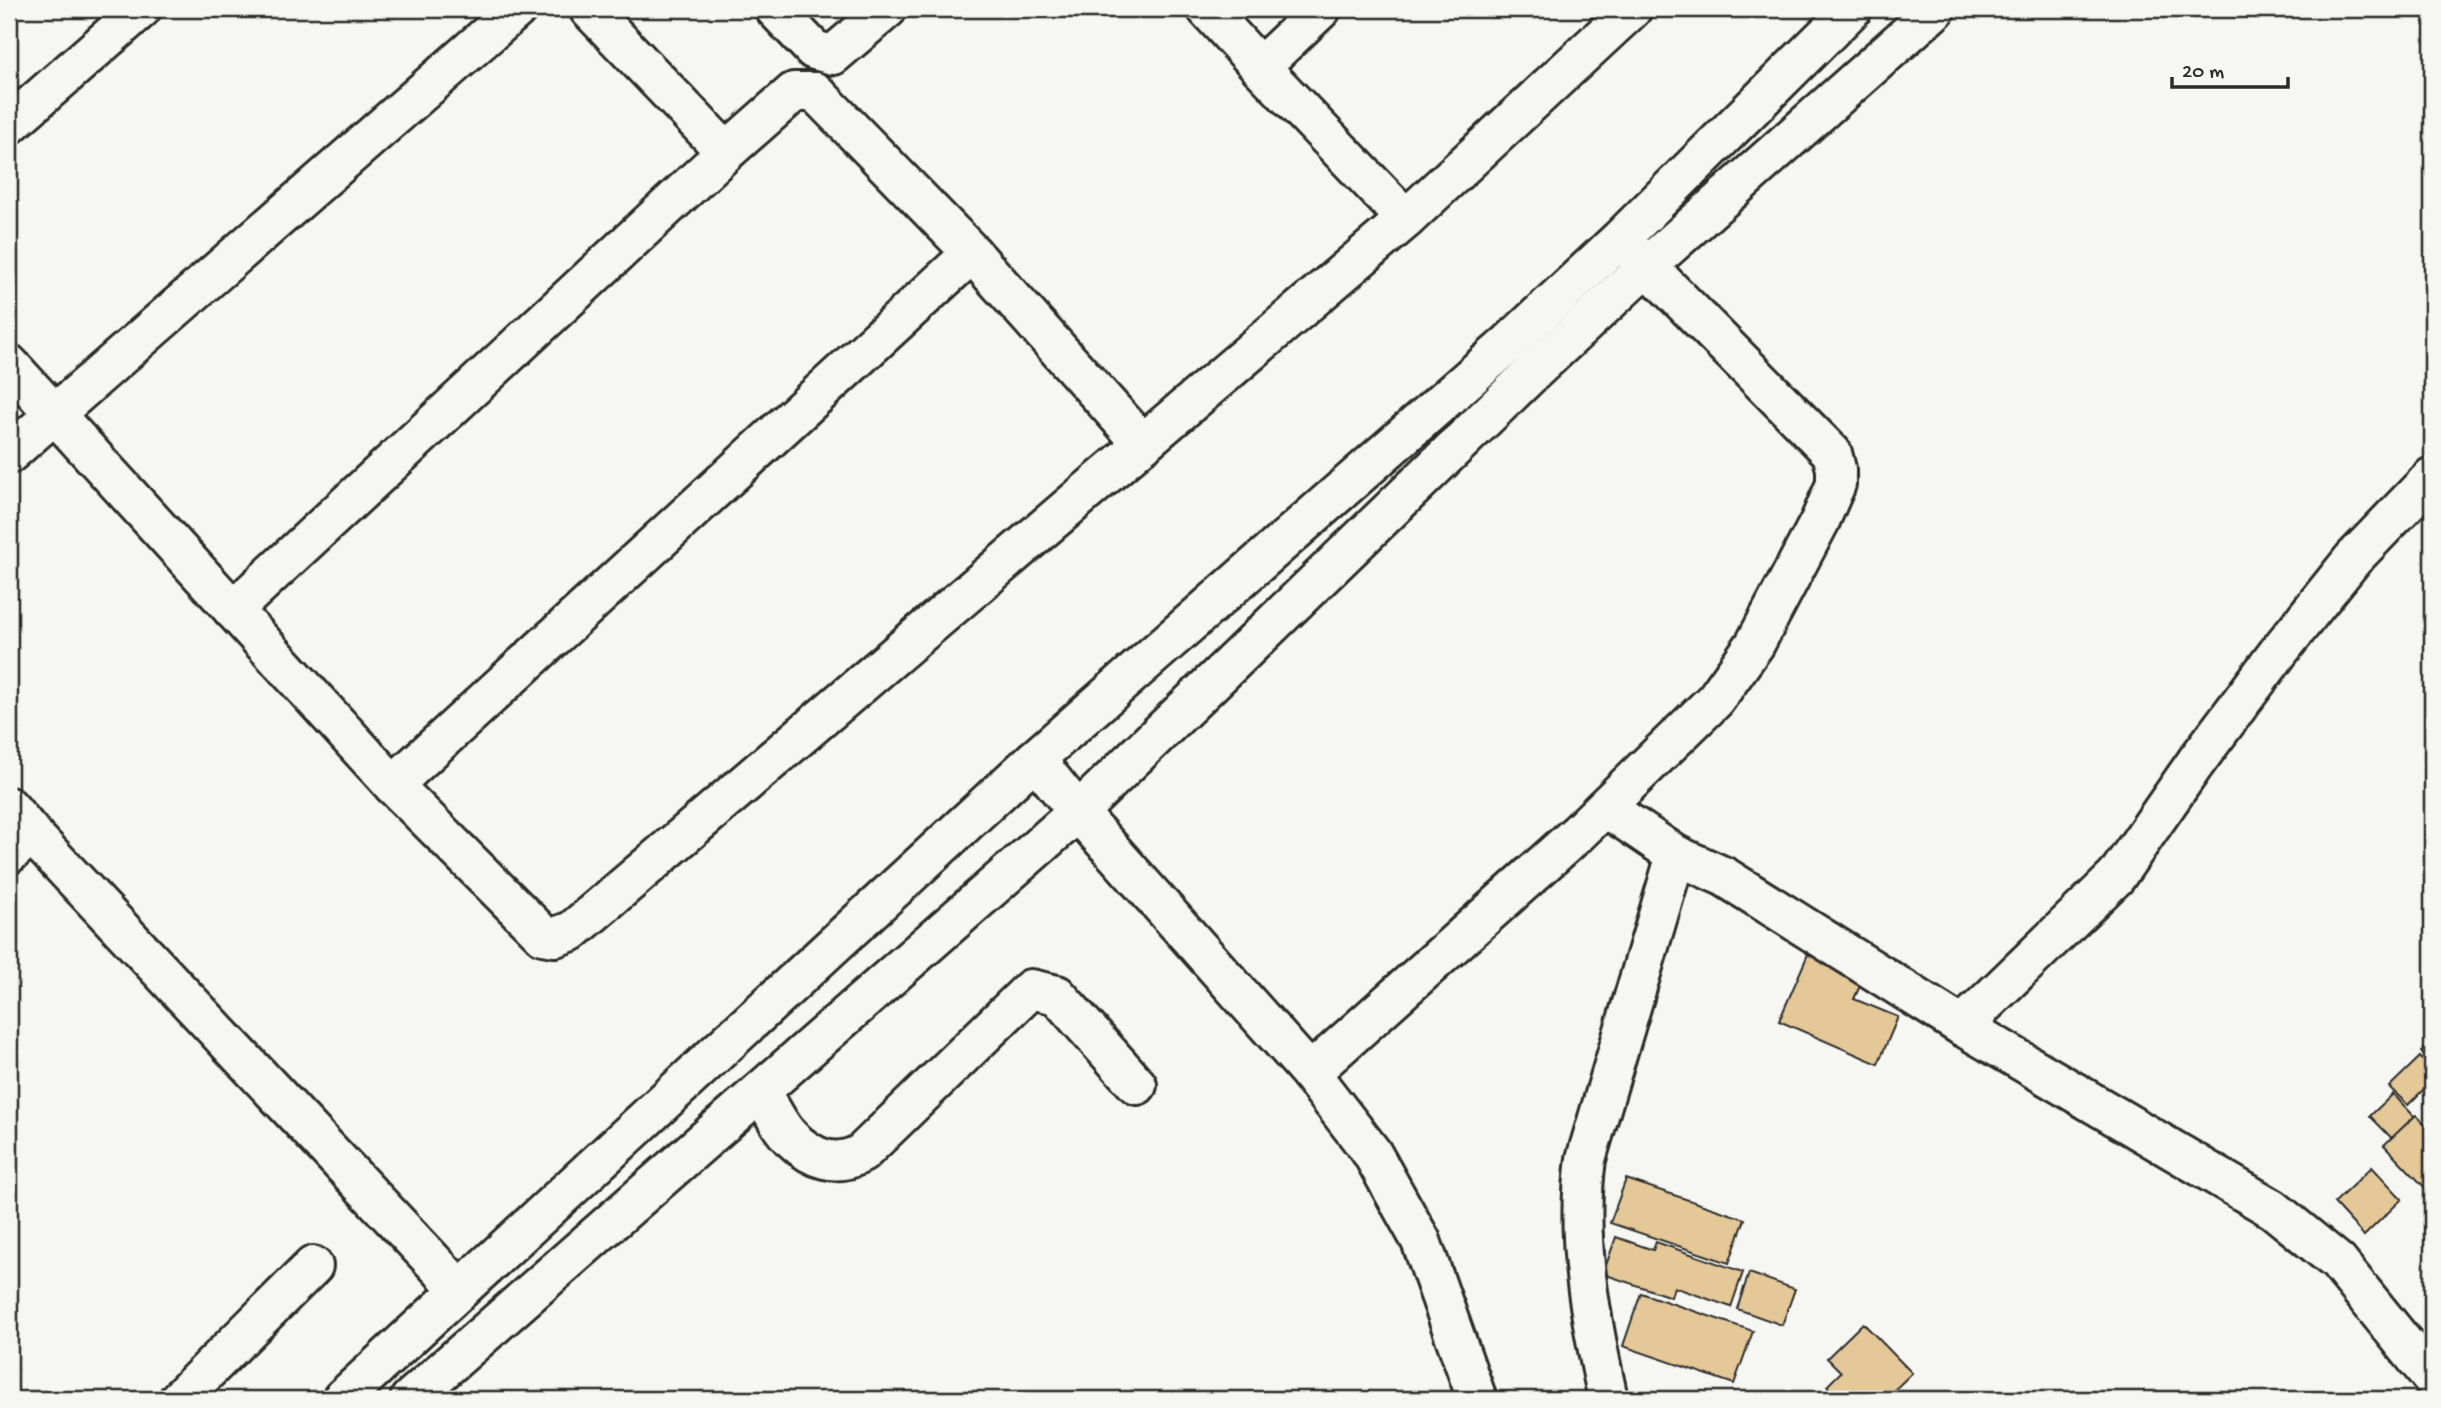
<svg xmlns="http://www.w3.org/2000/svg" width="2441" height="1408" font-family="'Gochi Hand',sans-serif">
<style>
.building{fill:#e4c898;stroke:#2b2b2b;stroke-width:2}
.lines{fill:none;stroke-linecap:round;stroke-linejoin:round}
.minor-casing{stroke:#2b2b2b;stroke-width:44}
.minor{stroke:#f6f6f2;stroke-width:38}
</style>
<rect width="100%" height="100%" fill="#f6f6f2"/>
<filter id="ink" filterUnits="userSpaceOnUse"><feTurbulence type="fractalNoise" baseFrequency=".0143" numOctaves="2"/><feDisplacementMap in="SourceGraphic" scale="14" xChannelSelector="R" yChannelSelector="G"/><feConvolveMatrix kernelMatrix="1 2 1 2 8 2 1 2 1" color-interpolation-filters="sRGB"/></filter>
<g filter="url(#ink)">
<g class="building">
<polygon points="1808,954 1864,977 1854,999 1898,1017 1878,1064 1779,1021"/>
<polygon points="2432,1041 2432,1065 2421,1052"/>
<polygon points="2420,1057 2432,1070 2432,1081 2408,1105 2389,1087"/>
<polygon points="2393,1094 2432,1135 2432,1151 2418,1165 2370,1116"/>
<polygon points="2416,1115 2432,1131 2432,1195 2384,1145"/>
<polygon points="2372,1167 2402,1199 2364,1236 2334,1203"/>
<polygon points="1626,1179 1745,1219 1729,1263 1610,1223"/>
<polygon points="1616,1237 1653,1250 1656,1242 1743,1272 1731,1307 1674,1287 1671,1297 1603,1274"/>
<polygon points="1749,1273 1795,1289 1782,1325 1737,1309"/>
<polygon points="1641,1293 1753,1331 1734,1384 1623,1346"/>
<polygon points="1863,1323 1912,1373 1885,1399 1867,1399 1862,1394 1856,1399 1840,1399 1827,1386 1841,1372 1827,1358"/>
</g>
<g class="lines">
<g class="minor-casing">
<g id="minor">
<polyline points="589,9 726,152 794,92 815,92 972,253 1143,444"/>
<polyline points="775,9 814,50 833,55 887,9"/>
<polyline points="1207,9 1260,67 1406,219"/>
<polyline points="1260,67 1321,9"/>
<polyline points="9,125 141,9"/>
<polyline points="9,364 393,785 543,935 555,937 572,931 1406,219 1632,9"/>
<polyline points="9,454 517,9"/>
<polyline points="233,610 726,152"/>
<polyline points="1035,759 1078,812 1310,1073 1578,833 1715,700 1755,644 1820,521 1836,484 1836,469 1832,453 1630,249"/>
<polyline points="393,785 972,253"/>
<polyline points="9,807 32,834 9,854"/>
<polyline points="1605,807 1676,855"/>
<polyline points="32,834 460,1290"/>
<polyline points="1962,1026 2116,877 2196,762 2280,650 2353,559 2432,477"/>
<polyline points="1310,1073 1372,1153 1421,1241 1477,1399"/>
<path d="M761 1091C770 1106 779 1127 792 1139 813 1159 836 1168 862 1153L1031 989 1057 995 1137 1085"/>
<polyline points="179,1399 313,1266"/>
<polyline points="342,1399 1035,759 1507,345 1620,239 1852,9"/>
<polyline points="410,1399 1078,812 1534,371 1647,266 1936,9"/>
<path d="M1608 1399C1591 1320 1575 1240 1586 1159L1676 855 1725 877 1962 1026 2273 1209 2338 1262 2432 1378"/>
</g>
</g>
<use href="#minor" class="minor"/>
</g>
</g>
<rect width="2441" height="1408" fill="none" stroke="#f6f6f2" stroke-width="35"/>
<rect x="18" y="18" width="2406" height="1373" fill="none" stroke="#2b2b2b" stroke-width="2.5" filter="url(#ink)"/>
<path d="M2172 77v10h116v-10" fill="none" stroke="#2b2b2b" stroke-width="3.5"/>
<text x="2182" y="77" font-size="21" fill="#2b2b2b" stroke="#f6f6f2" stroke-width="5" paint-order="stroke">20 m</text>
</svg>
